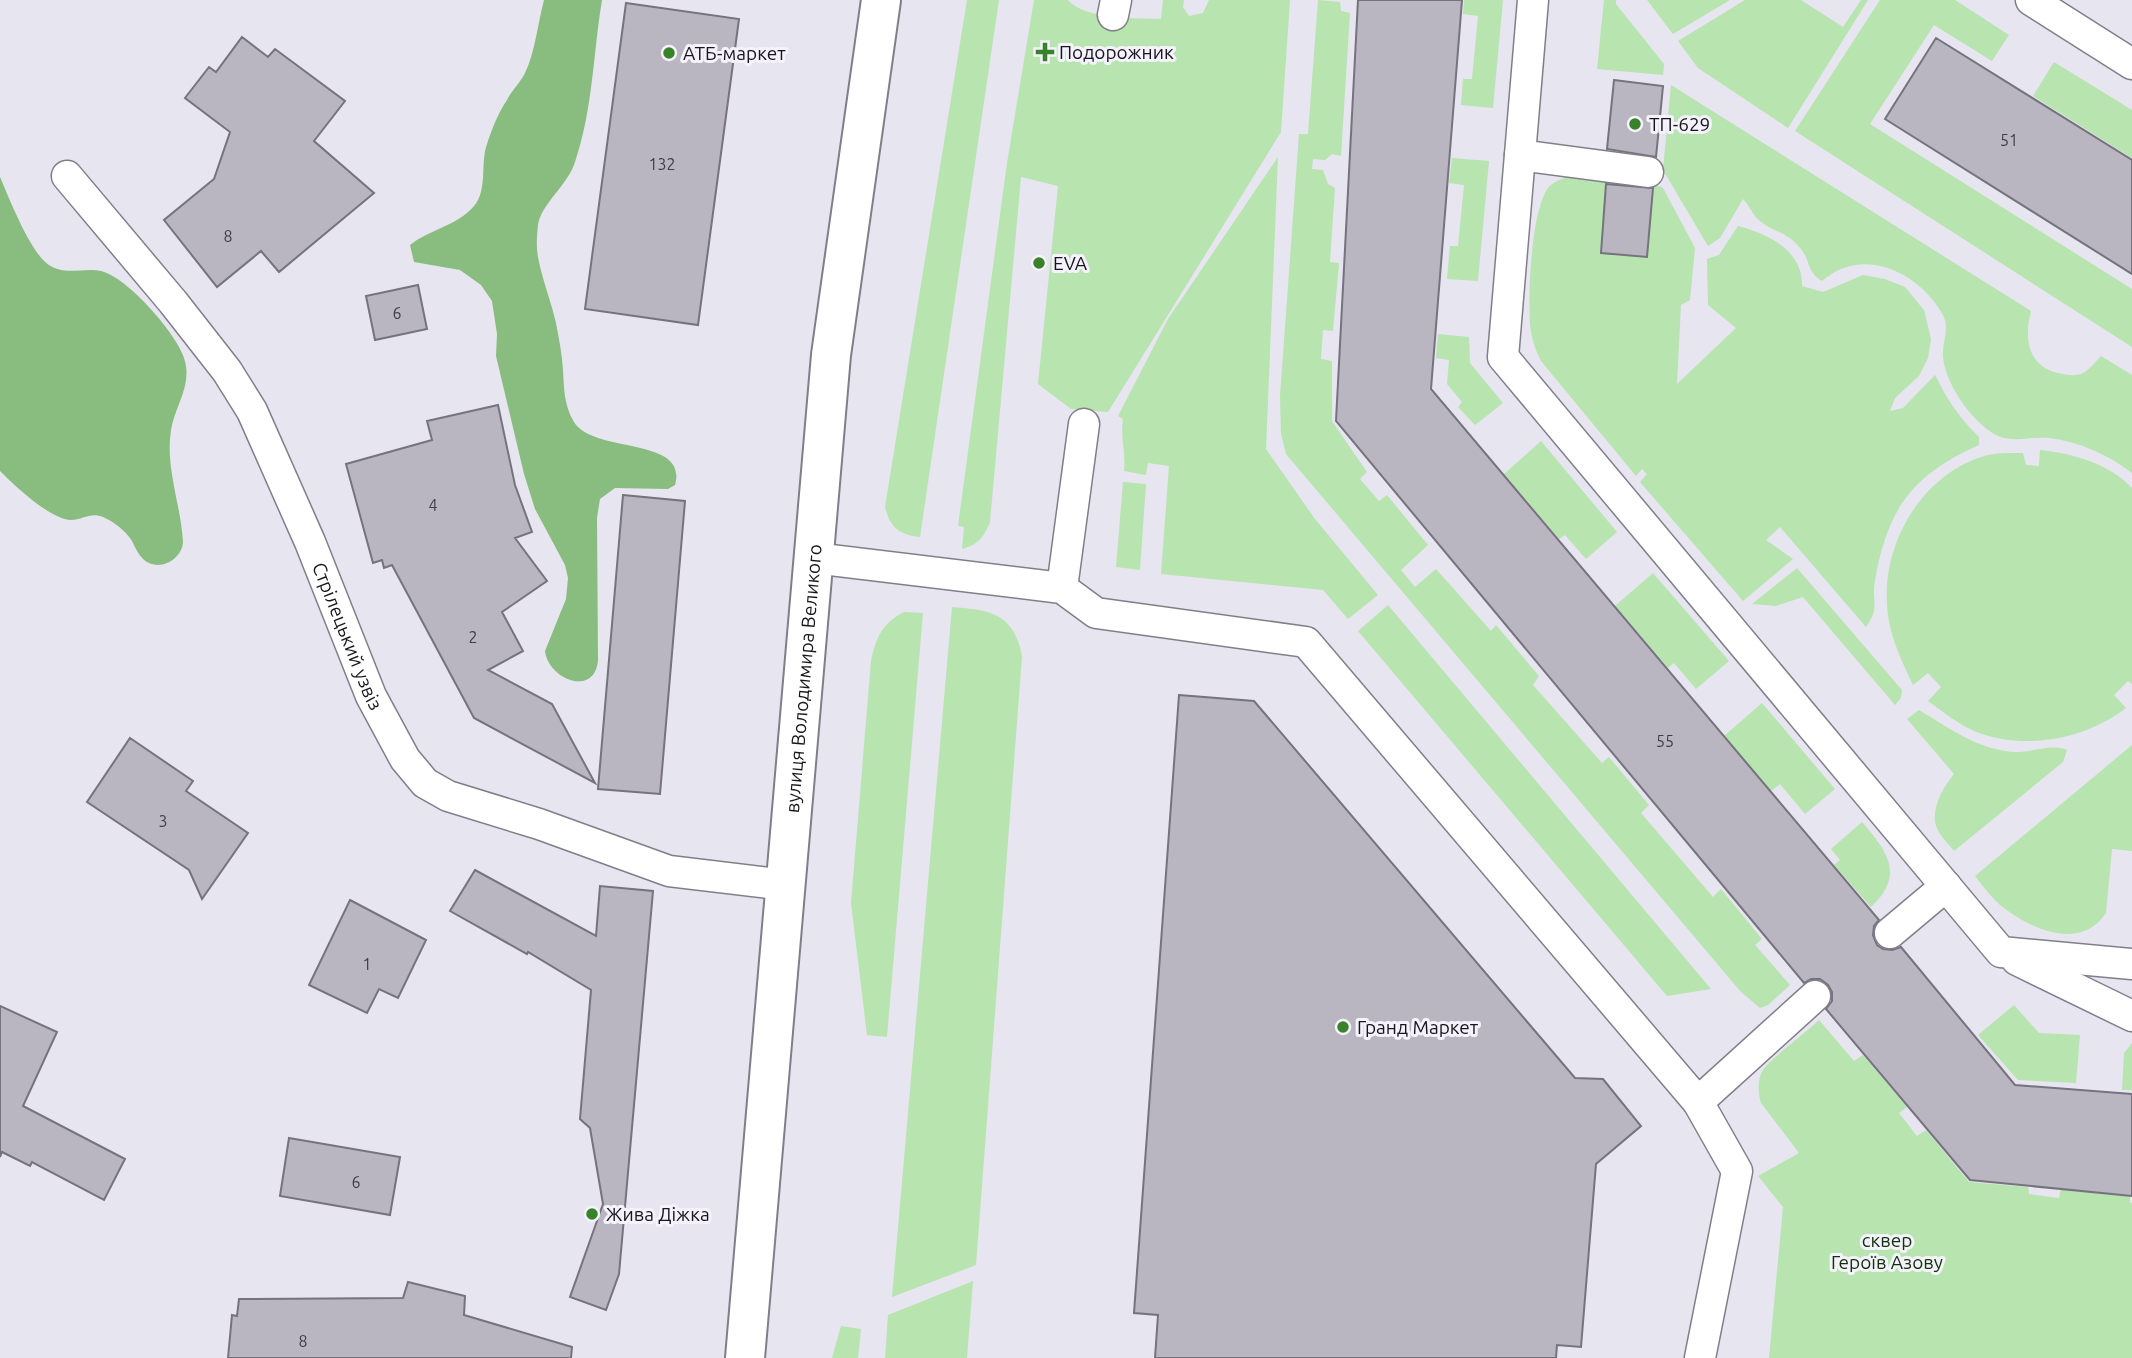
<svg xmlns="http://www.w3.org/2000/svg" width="2132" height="1358" font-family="Ubuntu,sans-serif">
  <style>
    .green { fill: #b7e4af }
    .forest { fill: #89bc7f }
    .building { fill: #b9b6c2; stroke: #75737d; stroke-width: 2 }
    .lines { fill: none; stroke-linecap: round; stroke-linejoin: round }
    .service-casing { stroke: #817e89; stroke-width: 33 }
    .secondary-casing { stroke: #817e89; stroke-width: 42 }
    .service { stroke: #fff; stroke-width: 30 }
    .secondary { stroke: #fff; stroke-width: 38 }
    .poi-dot { fill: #38822a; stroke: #f5f2fe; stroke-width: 2.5 }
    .labels { text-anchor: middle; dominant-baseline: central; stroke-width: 6; stroke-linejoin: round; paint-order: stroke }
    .number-label { font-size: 16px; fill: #403e44 }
    .poi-label { font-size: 19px; fill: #17161a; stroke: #f5f2fe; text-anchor: start }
    .street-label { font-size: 19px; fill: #17161a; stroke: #f5f2fe }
    .park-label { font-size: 19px; fill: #0f3208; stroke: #f5f2fe }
  </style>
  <rect width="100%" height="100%" fill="#e7e5f0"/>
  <path class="green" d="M967,0H999L920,537C899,535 890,527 885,507Z
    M1034,0H1068C1085,20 1136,18 1161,19L1163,0H1184L1183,7L1189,16L1203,13L1209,0H1290L1281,132L1108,412L1071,409L1038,384L1058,186L1021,177L990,522C983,538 979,544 962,549L964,527L958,526L1007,163Z
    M1318,0L1340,2L1341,11L1350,13L1341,156L1332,154L1325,160L1313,159L1312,169L1323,170L1328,184L1335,188L1330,262L1339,263L1333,331L1323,330L1321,359L1332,361V421L1367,472L1360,479L1379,501L1387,495L1428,545L1401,570L1415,587L1436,569L1491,631L1496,625L1539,676L1533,685L1602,763L1609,757L1649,805L1641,813L1713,897L1721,889L1762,939L1755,945L1790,985L1768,1005L1760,1008L1741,992L1286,454L1281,434L1280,396L1299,134H1308Z
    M1464,0H1503L1493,108L1461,105L1463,79H1472L1478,16L1463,14Z
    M1604,0H1616V4L1664,64L1663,75L1597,69Z
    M1647,0H1730L1673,34Z
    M1745,0H1801L1843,27L1861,0H1868L1788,128L1698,68L1678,41Z
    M1880,0H1955L2009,35L1992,61L1934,25L1870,124L2132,289V347L1795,131Z
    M2054,62L2132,110V158L2033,96Z
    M1671,85L2031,311C2024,337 2027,366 2058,373C2067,375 2077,377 2085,372C2091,368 2096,361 2101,356L2132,375V473C2107,454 2080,442 2049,438C2029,436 2010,445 1991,432C1969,417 1946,384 1943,357C1942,342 1950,328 1943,315C1919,272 1863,245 1822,281C1807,272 1811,262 1801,249C1787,231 1774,233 1760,221C1753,216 1750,206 1743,199L1720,238L1708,246L1663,170Z
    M1278,157L1266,449L1315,519L1378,595L1348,619L1323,590L1161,574L1169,466L1148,463L1146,475L1124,471C1126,451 1120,439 1123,419L1118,416L1168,319Z
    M1452,158L1489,161L1478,281L1447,279L1450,246H1458L1464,185L1449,183Z
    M1566,177L1655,184L1663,188L1695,248L1690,300L1681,305L1677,384L1736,328L1708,305L1707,259L1719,255L1738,226C1769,234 1803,251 1802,286L1823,292L1863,275L1885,279L1905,287L1924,310L1931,339L1928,358L1919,376L1895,398L1890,411L1903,408L1935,375C1947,399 1959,418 1979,437V445C1912,475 1888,508 1875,580C1871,603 1881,605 1866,627L1780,527L1766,540L1793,559L1743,601L1640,482L1647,474L1642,469L1636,476L1541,361C1535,349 1531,337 1530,324C1528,293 1531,221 1545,193C1549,184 1556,181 1566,177Z
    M1438,334L1469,337L1470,363L1503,403L1475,425L1458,407L1462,402L1447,384L1449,360L1436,358Z
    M1541,441L1617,532L1586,559L1565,535L1559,539L1504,474Z
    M2040,450C2074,454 2108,463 2132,488V684L2128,681L2114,695L2126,708C2084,740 2024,751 1974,731C1958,724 1942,711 1928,701L1941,687L1928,673L1913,685C1901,659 1888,633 1887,604C1883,543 1921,477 1981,457C1994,452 2009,453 2023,453L2026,465L2039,466Z
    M1123,482L1146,484L1140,570L1116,567Z
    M1797,568L1902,690L1901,698L1895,705L1803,597L1776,606L1752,604Z
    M1653,573L1729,661L1696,689L1674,663L1668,668L1615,606Z
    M1388,605L1711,989L1667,996L1358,631Z
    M952,607C990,610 1014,613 1022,656L976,1265L892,1297Z
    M904,612L923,613L887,1037L867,1035L851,903L871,661C876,638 882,623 904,612Z
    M1762,703L1835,789L1805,814L1780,784L1771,791L1724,736Z
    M1919,710C1949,728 1977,749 2013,752C2031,753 2051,743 2067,750L2063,762L1954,851C1947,842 1937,833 1935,822C1933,805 1944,786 1954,774L1907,719Z
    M2132,745V851L2112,849L2106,913C2080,952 2030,929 2000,905C1991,897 1983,886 1975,876Z
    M1862,822C1888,852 1905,875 1871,907L1834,865L1840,860L1831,849Z
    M2014,1005L2039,1033L2080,1035L2076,1083L2018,1080L1978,1035Z
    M1819,1020L1854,1061L1863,1055L1907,1107L1899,1113L1917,1136L1926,1130L1969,1182L2028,1187L2029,1194L2059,1198L2061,1189L2130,1196V1203H2132V1358H1769L1783,1207L1758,1176L1799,1153L1761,1103C1758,1093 1757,1080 1763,1070C1771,1058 1807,1032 1819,1020Z
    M2132,1043V1090H2122L2124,1053Z
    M973,1281L967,1358H885L888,1315Z
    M841,1326L861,1329L858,1358H832Z"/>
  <path class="forest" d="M544,0H602C593,54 593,109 575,162C568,185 541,204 538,225C537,235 536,247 538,257C542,279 551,301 556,323C559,339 562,354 563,370C564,389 564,405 574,422C593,454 689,436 675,485L668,489L615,488L600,499L597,518L598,660C595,698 548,679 545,651L566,599L568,578L565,565L535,509L524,474L496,356L497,334L492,301L481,285L460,270L414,262L410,245C430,229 457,226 474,206C488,190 480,163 487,144C492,129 498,113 507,100C512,90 520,83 525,73C535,53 538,22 544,0Z
    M0,177C9,198 31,254 49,265C65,276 84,267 101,271C127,277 176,333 184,358C193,385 175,405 171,430C165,467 181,505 183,542C182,560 158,573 143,559C138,554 135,547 132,541C125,530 114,522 103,517C91,512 82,520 71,520C51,520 14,485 0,471Z"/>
  <path class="building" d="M1358,0H1462L1431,389L1879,920L1874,926L1873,935L1877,945L1883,949L1892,950L1901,947L2015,1085L2132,1094V1196L1970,1180L1826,1009L1832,1001V992L1828,985L1820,979H1811L1804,983L1336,421Z
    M626,3L739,19L698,325L585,309Z
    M242,37L268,57L275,49L345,101L314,141L374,193L279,272L261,251L217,287L164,220L214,179L230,132L185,98L209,67L216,72Z
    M1936,38L2132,160V274L1885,119Z
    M1614,80L1663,86L1656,157L1607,149Z
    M1606,184L1653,188L1647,257L1601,253Z
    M418,285L427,329L375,340L366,296Z
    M498,405L515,485L532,532L515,538L547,581L502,612L523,651L488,670L552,704L595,783L474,718L392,565L384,568L382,560L373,563L346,464L432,440L427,421Z
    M623,495L685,501L660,794L598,789Z
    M1179,695L1254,701L1575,1078L1603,1079L1641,1126L1596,1164L1581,1347L1557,1345L1556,1358H1155L1158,1315L1134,1313Z
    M130,738L193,781L186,791L248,833L202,899L189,870L87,802Z
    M475,870L596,936L600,886L653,891L619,1274L606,1310L570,1297L603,1204L590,1128L580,1119L591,990L528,952L527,954L450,911Z
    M350,900L426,940L398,998L379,989L367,1013L309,985Z
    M0,1006L57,1032L23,1106L125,1159L104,1200L32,1162L30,1166L2,1152L0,1157Z
    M289,1138L400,1157L390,1215L280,1196Z
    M408,1282L465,1296L464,1315L572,1347L571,1358H228L232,1315L237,1316L239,1299L403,1298Z"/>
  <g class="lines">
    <defs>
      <g id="service">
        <path d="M1533,0L1503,357L2001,952L2132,964"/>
        <path d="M2031,0L2132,64"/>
        <path d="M1113,15L1116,0"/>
        <path d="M1520,155L1648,172"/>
        <path id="s1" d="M67,176L173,302L227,371L252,411L310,542L371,696L405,759L425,783L448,796L539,824L669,871L785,885"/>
        <path d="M814,558L1062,588L1096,613L1306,642L1698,1102L1815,996"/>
        <path d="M1062,588L1084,424"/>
        <path d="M1890,933L1946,886"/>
        <path d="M2017,960L2132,1016"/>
        <path d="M1698,1102L1737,1171L1700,1358"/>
      </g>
      <g id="secondary">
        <path id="s2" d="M745,1358L831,355L881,0"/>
      </g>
    </defs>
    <use href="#service" class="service-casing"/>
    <use href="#secondary" class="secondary-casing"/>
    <use href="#service" class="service"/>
    <use href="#secondary" class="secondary"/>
  </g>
  <g class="poi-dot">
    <path d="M1041.5 41.5h7v7h7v7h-7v7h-7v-7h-7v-7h7z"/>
    <circle cx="669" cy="53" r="7"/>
    <circle cx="1635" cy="124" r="7"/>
    <circle cx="1039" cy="263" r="7"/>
    <circle cx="1343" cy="1027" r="7"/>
    <circle cx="592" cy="1214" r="7"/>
  </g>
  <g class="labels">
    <g class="number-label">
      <text x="2009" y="140">51</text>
      <text x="662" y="164">132</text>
      <text x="228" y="236">8</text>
      <text x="397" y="313">6</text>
      <text x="433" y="505">4</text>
      <text x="473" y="637">2</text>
      <text x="1665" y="741">55</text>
      <text x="163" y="821">3</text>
      <text x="367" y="964">1</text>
      <text x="356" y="1182">6</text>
      <text x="303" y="1341">8</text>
    </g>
    <g class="poi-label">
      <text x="1059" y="52">Подорожник</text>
      <text x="683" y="53">АТБ-маркет</text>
      <text x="1649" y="124">ТП-629</text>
      <text x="1053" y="263">EVA</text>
      <text x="1357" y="1027">Гранд Маркет</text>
      <text x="606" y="1214">Жива Діжка</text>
    </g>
    <g class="street-label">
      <text stroke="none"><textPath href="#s1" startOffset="544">Стрілецький узвіз</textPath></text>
      <text stroke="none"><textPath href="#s2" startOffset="682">вулиця Володимира Великого</textPath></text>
    </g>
    <g class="park-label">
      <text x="1887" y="1240">сквер<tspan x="1887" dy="22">Героїв Азову</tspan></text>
    </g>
  </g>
</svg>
